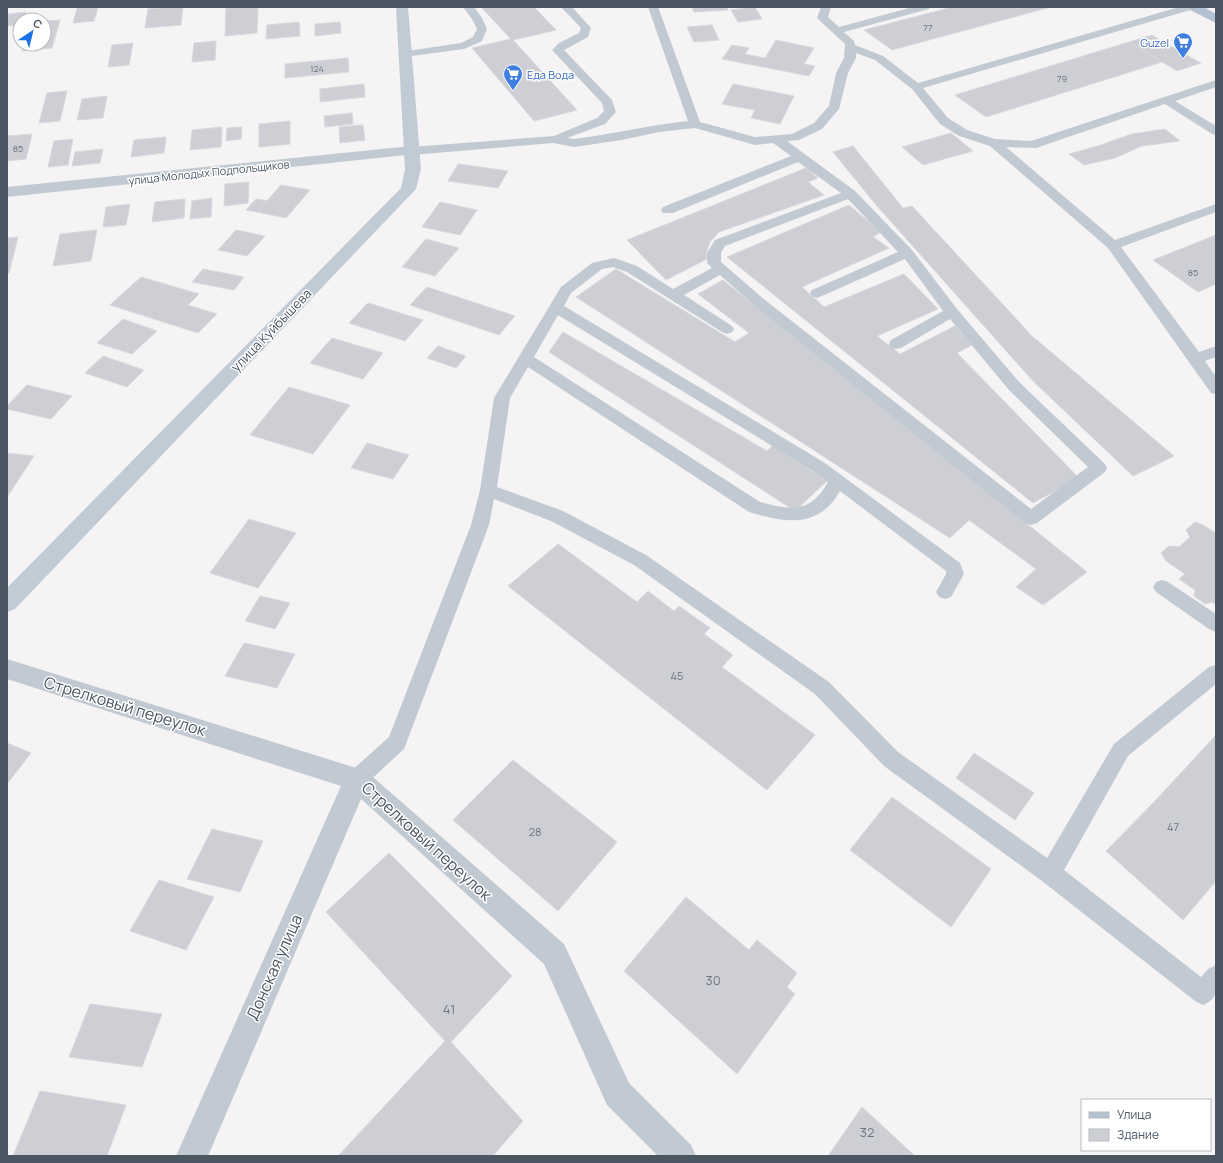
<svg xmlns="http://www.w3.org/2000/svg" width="1223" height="1163" font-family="Manrope,sans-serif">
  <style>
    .building { fill: #cdcfd5; stroke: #d7d9de }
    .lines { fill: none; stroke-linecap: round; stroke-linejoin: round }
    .lane { fill: #c1cad2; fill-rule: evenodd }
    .street { fill: #c1cad2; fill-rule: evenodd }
    .secondary { fill: #c1cbd6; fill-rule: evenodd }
    .primary { fill: #b3c2d1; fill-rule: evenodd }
    .labels { text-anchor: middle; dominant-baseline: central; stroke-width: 3; stroke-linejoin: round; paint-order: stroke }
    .far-number-label { font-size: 9px; fill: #6b747e }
    .far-shop-label { font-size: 11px; fill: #366cbe; stroke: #fff; text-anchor: end }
    .far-street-label { font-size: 11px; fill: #4a5661; stroke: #fff }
    .number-label { font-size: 11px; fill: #6b747e }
    .street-label { font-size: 13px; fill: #4a5661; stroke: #fff }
    .near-number-label { font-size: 13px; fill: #6b747e }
    .near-street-label { font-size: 16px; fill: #4a5661; stroke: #fff }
  </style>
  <rect width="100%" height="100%" fill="#f5f3f3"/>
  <path class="building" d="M98,7L94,21L73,23L77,8Z
    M173,7H183L181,25L145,28L148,9Z
    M258,7L257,33L225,36L226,8Z
    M481,7H534L556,30L513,40L577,110L534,121L472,48L511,39Z
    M692,7H727L728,10L694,12Z
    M755,7L762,19L738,22L731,10Z
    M953,7H1051L892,50L864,30Z
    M26,12L23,20H20V25L7,26L8,14Z
    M60,20L52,48L22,51L24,44H44V21Z
    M299,22L300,36L266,39L267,25Z
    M340,22L341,33L315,36V24Z
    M712,25L719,40L694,42L687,27Z
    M1152,35L1163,42L1201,63L1177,71L1129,42Z
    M776,40L814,48L804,64L815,66L809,76L722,59L732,45L749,48L745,54L765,58Z
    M216,41L215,60L192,62L194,43Z
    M1129,42L1162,62L986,117L955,95Z
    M133,43L129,65L108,67L112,45Z
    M348,58L349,72L285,78V64Z
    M364,84L365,97L320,102V89Z
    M733,84L794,96L780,124L751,118L755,110L722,104Z
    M67,91L60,121L39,123L47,93Z
    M107,96L103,118L77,120L82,99Z
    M352,113L353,124L325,127L324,116Z
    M290,121V144L259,147V124Z
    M363,125L365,140L340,143L339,127Z
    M222,127L221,147L190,150L192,130Z
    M242,127L241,139L226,141L227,128Z
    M1165,129L1180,141L1142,146L1115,158L1084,165L1069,154L1098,146L1132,134Z
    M951,133L973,151L923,165L902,147Z
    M32,134L26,159L7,161V136Z
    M166,137L164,153L131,157L134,140Z
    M73,139L68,165L48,167L54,141Z
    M853,146L903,208L912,206L1032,336L1174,456L1133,476L1033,381L877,206L833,152Z
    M103,149L100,163L72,166L75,152Z
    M458,164L508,171L498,188L448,181Z
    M806,168L818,178L808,182L824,195L719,232L710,242L706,254L707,259L666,280L627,240Z
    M249,182L248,203L224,206L225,184Z
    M281,185L310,190L286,218L257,212Z
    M212,198L211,217L190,219L192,201Z
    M185,199L184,218L152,222L155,202Z
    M256,199L268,201L257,212L246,210Z
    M440,202L477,210L460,235L422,227Z
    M130,204L126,225L103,227L106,207Z
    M849,205L881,232L873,237L889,248L802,287L824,307L904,274L938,309L877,336L900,354L955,326L972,345L957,353L1079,478L1033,503L727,257Z
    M97,230L91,261L53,266L60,234Z
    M236,230L265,236L247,256L218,250Z
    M1216,235V284L1198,292L1153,260Z
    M18,237L9,273L7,274V238Z
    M426,239L459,248L435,276L402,267Z
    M203,269L244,277L234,290L192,282Z
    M616,269L735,342L749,333L698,294L723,280L1087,572L1043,605L1016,587L1036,569L969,520L950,538L576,297Z
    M141,277L199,294L188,305L217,314L198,333L110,305Z
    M427,287L515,316L499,335L410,305Z
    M368,303L423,320L405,341L349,323Z
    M123,319L157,331L132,354L97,343Z
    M563,332L767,451L773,445L827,481L795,511L549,352Z
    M332,338L383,353L363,379L310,363Z
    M438,346L466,356L456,368L427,358Z
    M103,356L144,370L127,387L85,373Z
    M27,385L72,396L51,419L7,409V406Z
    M289,387L350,405L313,454L250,435Z
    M367,443L409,455L393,479L351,468Z
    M7,453L34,456L7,497Z
    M249,519L296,533L258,588L210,573Z
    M1195,522L1203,525L1216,533V605L1212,602L1205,604L1194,596L1195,590L1179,579L1185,574L1166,561L1161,553L1169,546L1179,547L1190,537L1186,530Z
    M558,544L637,602L648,591L674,611L679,606L710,628L704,634L733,655L722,667L815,735L767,790L508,586Z
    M260,596L290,603L275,629L245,621Z
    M244,643L295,654L277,688L225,676Z
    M1216,735V881L1183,920L1106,851L1155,801Z
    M7,743L31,753L7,784Z
    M974,753L1034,793L1015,820L956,778Z
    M513,760L617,842L558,911L453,820Z
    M892,797L991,869L951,927L850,850Z
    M212,829L263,841L240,892L187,879Z
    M389,853L512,976L451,1042L523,1121L493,1156H338L445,1041L326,912Z
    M159,880L214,897L186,950L130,931Z
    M686,897L749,950L757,940L797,973L787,987L795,994L737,1074L624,971Z
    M90,1004L162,1014L142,1067L69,1057Z
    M40,1091L126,1105L107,1156H13Z
    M862,1107L915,1156H828Z"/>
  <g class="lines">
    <path class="lane" d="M463,7H474L482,18L487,29L482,41L464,49L404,57L400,56L398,54L400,52L461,43L473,37L477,29L472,19Z
      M561,7H572L591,28L588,37L564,50L612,100L616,112L605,124L567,138L574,139C612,134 650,125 688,121L648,7H658L700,122L755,137L792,134L814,123L829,106L836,73L844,58L845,44L817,18L821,7H831L828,17L839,27L913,7H930L929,9L844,32L854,41L855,45L883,56L918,83L1179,7H1195L1194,9L923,88L948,118L967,130L995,139L1031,141L1216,80V87L1175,101L1216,126V135L1212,134L1165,104L1036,148L1006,147L1115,240L1216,204V212L1121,247L1199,352L1216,346V357L1205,361L1216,377V394L1211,393L1108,248L990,146L959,136L940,124L912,89L875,60L856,53V58L848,73L839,109L822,129L799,140L787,141L855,191L912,250L957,309L1019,382L1105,464L1107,468L1105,472L1037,523L1031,525L1025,523L755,306L720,275L684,295L732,326L734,329L732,332L727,334L722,332L627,272L613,267L602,269L571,293L564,306L825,463L960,563L964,574L951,597L945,599L939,597L936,592L946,574V571L840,491C819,529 784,523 749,512L528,367L510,398L497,487L563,511L646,555L829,682L898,752L1047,858L1114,744L1209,667L1216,665V684L1128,756L1064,870L1201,977L1208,969L1216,965C1216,983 1222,997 1203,1005L1195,1001L1042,881L884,766L815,694L634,565L551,521L494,499L489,525L404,749L364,786L357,789L350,786L347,779L350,772L389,737L471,525L480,490L494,398L561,287L592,263L614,258L637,266L673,289L712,268L707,263V253L715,240L841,193L798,162L673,213H663L661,210L663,207L791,156L773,143L755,145L695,128L659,132L622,140L574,147L553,143L411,155L407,154L405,151L407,148L411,147L554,136L597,118L604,111L602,103L552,50L559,43L579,33L581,28ZM848,199L898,252L812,290L810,293L812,296L817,298L822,296L905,259L943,311L891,340L889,344L891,348L896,349L901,348L950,319L1009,390L1088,467L1031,509L765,300L721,262V253L725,246ZM558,315L813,471L828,482C810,514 791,510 760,502L534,357Z
      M1162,580L1168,582L1216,614V632L1209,629L1156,592L1153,587L1156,582Z"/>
    <path class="street" d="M411,146L416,148L419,151L416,154L7,197V187Z
      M7,659L366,771L564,944L629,1083L691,1145L696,1156H658L607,1105L544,964L361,799L208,1156H176L341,786L7,679Z"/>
    <path class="secondary" d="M396,7H408L421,169L416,189L15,609L7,612V588L401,188L405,169Z"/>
    <path class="primary" d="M1189,7H1204L1216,14V23L1190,10Z"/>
  </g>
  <defs>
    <symbol id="supermarket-pin" viewBox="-11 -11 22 30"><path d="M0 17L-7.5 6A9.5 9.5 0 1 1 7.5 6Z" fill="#3f7fe0" stroke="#fff"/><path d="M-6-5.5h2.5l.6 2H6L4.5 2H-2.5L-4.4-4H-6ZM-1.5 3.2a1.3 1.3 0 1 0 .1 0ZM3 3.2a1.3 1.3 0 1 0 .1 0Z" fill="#fff"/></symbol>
  </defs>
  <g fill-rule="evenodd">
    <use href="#supermarket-pin" x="1172" y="31" width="22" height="30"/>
    <use href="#supermarket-pin" x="502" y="63" width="22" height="30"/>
  </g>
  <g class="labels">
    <g class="far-number-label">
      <text x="928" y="27">77</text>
      <text x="317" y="68">124</text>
      <text x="1062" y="78">79</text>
      <text x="18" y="148">85</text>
      <text x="1193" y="272">85</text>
    </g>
    <g class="far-shop-label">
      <text x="1169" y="42">Guzel</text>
      <text x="527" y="74" text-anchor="start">Еда Вода</text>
    </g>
    <g class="far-street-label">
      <text transform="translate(209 172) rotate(-6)">улица Молодых Подпольщиков</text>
    </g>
    <g class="number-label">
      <text x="677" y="675">45</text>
      <text x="1173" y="826">47</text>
      <text x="535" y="831">28</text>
    </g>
    <g class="street-label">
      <text transform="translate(271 330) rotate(-46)">улица Куйбышева</text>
    </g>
    <g class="near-number-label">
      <text x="713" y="980">30</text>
      <text x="449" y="1009">41</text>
      <text x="867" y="1132">32</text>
    </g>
    <g class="near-street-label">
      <text transform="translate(125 706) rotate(17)">Стрелковый переулок</text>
      <text transform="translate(427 841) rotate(42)">Стрелковый переулок</text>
      <text transform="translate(274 967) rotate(-66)">Донская улица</text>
    </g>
  </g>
  <rect width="1223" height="1163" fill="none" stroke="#4a5661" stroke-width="16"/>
  <rect x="1081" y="1099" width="130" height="52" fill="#ffffff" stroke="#b7bbc0"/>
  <rect x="1089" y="1112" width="20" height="6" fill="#b3c2d1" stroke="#b7bbc0"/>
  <text x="1117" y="1119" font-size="12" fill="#4a5661">Улица</text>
  <rect x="1089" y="1129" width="20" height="12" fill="#cdcfd5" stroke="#b7bbc0"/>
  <text x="1117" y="1139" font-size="12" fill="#4a5661">Здание</text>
  <g transform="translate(32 32) rotate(35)"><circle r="19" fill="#ffffff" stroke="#b7bbc0"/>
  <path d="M0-3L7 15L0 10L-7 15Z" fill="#1a73e8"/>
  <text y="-6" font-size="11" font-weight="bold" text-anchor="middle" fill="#4a5661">С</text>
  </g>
</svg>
